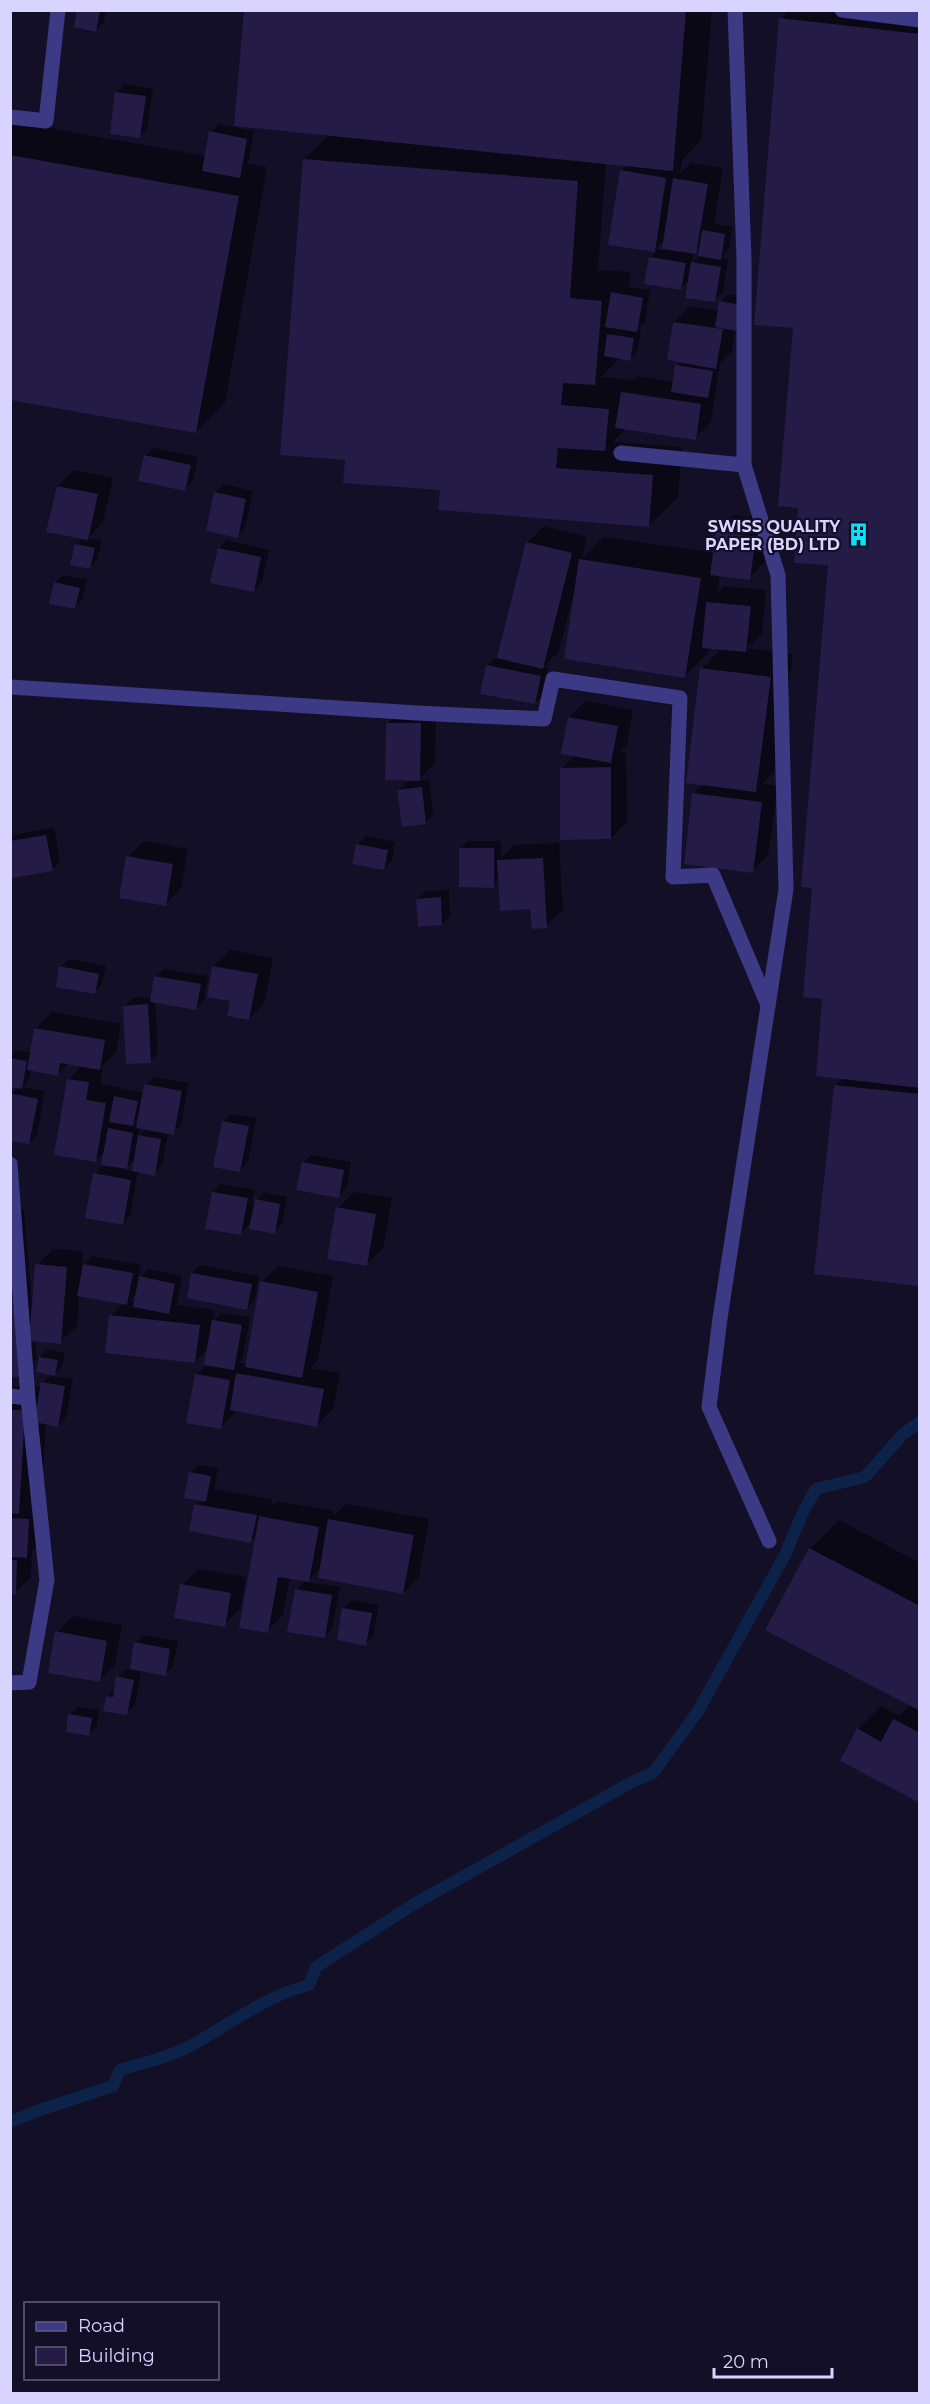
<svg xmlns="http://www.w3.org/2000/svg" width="930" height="2404" font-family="Montserrat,sans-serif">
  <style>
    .shadow { fill: #0007; fill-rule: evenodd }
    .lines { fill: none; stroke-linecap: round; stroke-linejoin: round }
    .stream { stroke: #0c2248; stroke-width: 12 }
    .building { fill: #241b47 }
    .lane { stroke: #3d3a85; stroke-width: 15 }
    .street { stroke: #3d3a85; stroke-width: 15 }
    .labels { text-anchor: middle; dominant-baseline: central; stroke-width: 4.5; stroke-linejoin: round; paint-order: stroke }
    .poi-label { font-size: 16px; font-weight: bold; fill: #d9d4ff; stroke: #130f26; text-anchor: end }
  </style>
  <rect width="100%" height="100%" fill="#130f26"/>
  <path class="shadow" d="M79,10H106L104,22L96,30Z
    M245,10H712L701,140L682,160L680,174L691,163L723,168L714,224L732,227L729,250L721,258L728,259L723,292L715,300L690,279L681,288L650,257L657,251L609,243L621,171L627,165L606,163L598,270L630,272L629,287L650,290L645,322L637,330H641L638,351L630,359L621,357L601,377L634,380L638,376L674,382L677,366L681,361L674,322L690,306L719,311L720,302L728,294L748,297L744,321L735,330L732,351L720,363L711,422L695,438L626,428L613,442L682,447L678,497L649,526L441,489L347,459L304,160L330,134ZM665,239L663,250L655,249ZM701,247L700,255L692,264L694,252Z
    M789,10H920V1284L836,1085L843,1078L824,997L814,887L829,564L800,507L781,19Z
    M125,84L153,89L147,129L139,137L117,92Z
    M10,121L206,156L211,132L219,124L254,131L248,164L267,167L225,403L196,432L10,398Z
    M153,448L198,457L193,481L185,489L145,456Z
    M74,470L113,478L103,522L88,538L102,540L97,560L89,568L76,545L83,538L58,486Z
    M224,484L253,491L245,528L237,536L216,492Z
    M734,515L771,521L765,562L749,578L720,575L717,593L724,586L766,590L762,634L747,648L793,654L778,767L762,784L778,786L768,855L752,871L694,793L703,784L702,669L722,648L709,647L708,653L684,677L572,600L559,651L544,667L548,668L543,695L535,703L487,666L495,658L499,659L527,543L544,526L587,537L582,558L604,537L715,553L717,531Z
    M227,540L269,550L262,582L254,590L219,548Z
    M63,575L87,580L82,600L74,608L55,583Z
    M586,701L633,710L627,745L620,752H626L627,822L611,838L561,769L575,755L569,717Z
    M404,707L436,708L435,763L417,781L429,780L433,815L425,823L399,790L407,782L416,781L387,724Z
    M54,827L60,862L52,870L12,876L10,838L14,835Z
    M366,836L395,842L392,861L384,869L358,844Z
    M144,841L188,849L181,888L165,905L128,857Z
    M468,841H501V858L514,845L559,843L563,910L546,926L532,908L499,880L493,886L460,849Z
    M449,890L450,916L442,924L418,899L426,891Z
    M230,950L273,958L265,1002L249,1019L213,966Z
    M69,959L106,966L102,984L94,993L61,967Z
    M164,969L208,976L204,1000L196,1008L155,1001L158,1053L150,1061L125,1006L133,998L152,997L156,977Z
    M52,1012L121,1024L116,1052L102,1066L101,1084L144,1093L146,1085L154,1077L189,1083L181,1125L173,1133H168L162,1166L154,1174L138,1171L130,1215L122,1223L95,1174L105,1164L106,1150L95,1161L55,1154L69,1079L82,1066L69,1063L57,1074L31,1069L29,1079L22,1087L45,1091L37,1135L29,1143L12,1094L19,1087L10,1085V1056L17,1050L31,1053L36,1028ZM140,1116L139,1124L133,1123ZM140,1128L146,1129L138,1137ZM136,1158L133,1171L124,1170Z
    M231,1114L256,1118L248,1162L240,1170L223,1122Z
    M311,1155L351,1162L347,1188L339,1196L303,1163Z
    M221,1184L255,1190L252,1204L264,1192L287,1197L282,1224L274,1232L252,1222L240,1234L213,1192Z
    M354,1192L392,1198L383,1248L367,1264L338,1208Z
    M24,1210L32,1304L37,1265L53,1249L83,1251L82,1267L92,1256L141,1265L138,1280L148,1269L182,1276L177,1305L215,1310L214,1320L221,1313L250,1317L242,1360L239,1363L247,1364L261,1282L278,1266L333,1276L318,1360L311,1368L340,1373L333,1409L317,1425L237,1410L220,1428L196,1375L207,1364L208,1348L195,1362L111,1316L124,1303L79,1295L77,1326L60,1342L35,1340L37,1359L20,1375L10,1376V1211ZM138,1292L136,1301L130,1300Z
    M200,1265L259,1276L255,1300L247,1308L192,1273Z
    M48,1349L65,1353L62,1366L53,1376L73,1379L66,1417L58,1425L46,1423L42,1489L29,1502L45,1503L43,1540L32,1551L31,1577L15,1593H10V1386L42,1387L43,1383L52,1374L40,1357Z
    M198,1465L218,1468L214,1489L272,1499L271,1507L277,1501L334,1511L333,1516L346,1504L429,1519L419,1577L403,1593L321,1567L307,1582L340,1587L332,1629L324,1637L297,1589L306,1580L290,1577L283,1615L267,1631L257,1535L251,1541L196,1505L201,1500L190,1473Z
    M839,1520L920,1563V1801L858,1729L881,1706L899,1716L910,1705L810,1549Z
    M198,1569L246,1577L240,1609L224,1625L182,1585Z
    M352,1600L379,1605L373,1636L365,1644L344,1608Z
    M73,1616L122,1625L115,1664L99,1681L57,1632Z
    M144,1635L178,1641L173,1666L165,1674L141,1670L135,1705L126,1713L107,1697L116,1688L118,1677L126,1669L131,1670L136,1643Z
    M78,1707L99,1710L97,1726L89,1734L70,1715Z"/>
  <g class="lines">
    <path class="stream" d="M10,2122L40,2110L113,2086L120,2070C143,2063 168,2058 190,2046C229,2025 265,1996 309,1985L316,1967L414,1904L632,1782L654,1772L698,1711L785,1555L803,1512L816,1489L865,1477L903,1434L920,1422"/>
  </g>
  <path class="building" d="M77,10H100L96,32L74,27Z
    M244,10H686L673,171L234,126Z
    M779,18L920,34V1088L816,1076L822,999L803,997L812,888L801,887L828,565L794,563L798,508L778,506L793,328L754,325Z
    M115,92L146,96L140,138L110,134Z
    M209,131L247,139L240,178L202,171Z
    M10,155L239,196L196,433L10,400Z
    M303,159L578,181L570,298L602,301L595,385L563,383L561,405L609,409L605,451L558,448L556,468L653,475L649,527L438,510L440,490L343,483L345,460L280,455Z
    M620,170L666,178L655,252L608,245Z
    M673,178L708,184L696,254L662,249Z
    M702,230L725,234L721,260L698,256Z
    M649,257L686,263L681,290L644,284Z
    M691,262L721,267L715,302L685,298Z
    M611,292L643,298L637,332L605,327Z
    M719,301L741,305L736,331L715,327Z
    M673,322L723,329L716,369L667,360Z
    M607,334L634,338L630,361L604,356Z
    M675,365L713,371L708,398L671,392Z
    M621,392L701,404L696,440L615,428Z
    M144,455L191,465L185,491L138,481Z
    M57,486L98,494L88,540L46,532Z
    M214,492L246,499L238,538L206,531Z
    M716,531L756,537L750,580L710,575Z
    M526,542L572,553L543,669L497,658Z
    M75,544L95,548L90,569L70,565Z
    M218,548L261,557L254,592L210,583Z
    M579,559L701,578L685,678L564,659Z
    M54,582L80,588L75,609L49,604Z
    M706,602L751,606L746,652L702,648Z
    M486,665L541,676L535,704L480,694Z
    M700,668L771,677L756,792L686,783Z
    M568,717L618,726L611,763L561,754Z
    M386,723H421L420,781L385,780Z
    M611,767V839L560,840V768Z
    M422,787L426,824L402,827L397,790Z
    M692,793L762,802L753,873L684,864Z
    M46,835L53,871L11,878L10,841Z
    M356,844L388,850L384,870L352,864Z
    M459,848H494V888L459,887Z
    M126,856L173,864L166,906L119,898Z
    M543,858L547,928L532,929L530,909L500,911L497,860Z
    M441,897L442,925L418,927L416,899Z
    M59,966L99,974L95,994L56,987Z
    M212,966L258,974L249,1020L227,1016L230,1001L207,997Z
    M154,976L201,984L196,1010L150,1002Z
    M148,1004L151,1063L126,1064L123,1006Z
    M34,1028L105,1040L100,1070L60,1063L58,1076L27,1070Z
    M10,1058L27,1061L22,1089L10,1087Z
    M67,1079L89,1082L86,1100L106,1103L96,1162L54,1155Z
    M144,1084L182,1091L174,1135L136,1128Z
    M834,1085L920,1094V1286L814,1274Z
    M10,1093L38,1099L29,1144L10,1141Z
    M114,1096L138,1101L133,1126L109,1122Z
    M222,1121L249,1126L240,1172L213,1167Z
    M108,1128L133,1133L127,1169L101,1165Z
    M138,1135L161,1139L155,1176L132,1171Z
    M302,1162L344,1170L339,1198L296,1190Z
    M93,1173L131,1180L123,1225L85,1218Z
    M212,1192L248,1198L241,1235L205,1229Z
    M255,1199L280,1204L275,1234L249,1229Z
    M336,1207L376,1214L367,1266L327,1259Z
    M35,1264L67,1267L61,1344L29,1341Z
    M83,1264L133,1273L127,1305L77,1296Z
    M10,1273L21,1377H10Z
    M191,1273L252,1284L247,1310L187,1298Z
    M139,1276L175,1284L169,1314L133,1307Z
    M260,1281L318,1292L302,1378L245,1367Z
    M109,1315L200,1325L195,1363L105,1353Z
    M212,1320L242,1325L234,1370L204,1365Z
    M39,1357L58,1360L55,1376L36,1372Z
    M236,1373L324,1389L317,1427L230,1410Z
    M195,1374L230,1380L221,1429L186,1423Z
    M41,1382L65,1386L58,1427L34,1422Z
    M10,1410H25L19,1514L10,1513Z
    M189,1472L211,1476L206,1502L184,1498Z
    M194,1504L257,1515L251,1543L189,1531Z
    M259,1516L319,1527L309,1582L278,1577L268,1633L239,1628Z
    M10,1518L29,1519L27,1558L10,1557Z
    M328,1519L414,1535L403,1594L318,1578Z
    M809,1548L920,1606V1711L765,1630Z
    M10,1560H17L16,1595L10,1594Z
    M180,1584L231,1593L225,1627L174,1618Z
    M295,1589L332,1595L325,1638L287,1632Z
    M342,1608L372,1613L366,1646L337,1640Z
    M55,1631L107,1641L100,1682L48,1673Z
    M134,1642L170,1649L166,1676L130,1669Z
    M116,1676L134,1680L127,1715L103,1711L106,1696L113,1697Z
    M68,1714L92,1718L89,1736L66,1732Z
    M893,1719L920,1733V1803L840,1761L857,1728L881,1742Z"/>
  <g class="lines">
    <path class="lane" d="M735,10L744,258V465L778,575L786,889L720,1318L709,1407L769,1541
      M842,10L920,20
      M621,453L744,465"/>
    <path class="street" d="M10,117L46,121L58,10
      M10,687L417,713L544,719L553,679L680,698L673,877L713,875L768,1005
      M10,1164L28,1398L10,1396
      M10,1683L29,1682L47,1580L28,1398"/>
  </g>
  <defs>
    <symbol id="building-bare" viewBox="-9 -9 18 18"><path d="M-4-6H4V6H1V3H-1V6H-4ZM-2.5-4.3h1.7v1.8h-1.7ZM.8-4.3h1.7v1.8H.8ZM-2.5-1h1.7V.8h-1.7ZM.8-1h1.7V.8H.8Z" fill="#00e5ff" stroke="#130f26" stroke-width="2.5" paint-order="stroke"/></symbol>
  </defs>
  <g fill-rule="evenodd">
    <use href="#building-bare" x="842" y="518" width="33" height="33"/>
  </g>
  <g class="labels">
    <g class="poi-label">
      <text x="840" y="526">SWISS QUALITY<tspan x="840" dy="18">PAPER (BD) LTD</tspan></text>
    </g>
  </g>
  <rect width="930" height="2404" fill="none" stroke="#d9d4ff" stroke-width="24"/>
  <rect x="24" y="2302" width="195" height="78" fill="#130f26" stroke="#625e7d" stroke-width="1.5"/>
  <rect x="36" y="2322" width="30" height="9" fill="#3d3a85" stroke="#625e7d" stroke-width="1.5"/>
  <text x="78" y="2332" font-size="18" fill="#d9d4ff">Road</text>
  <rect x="36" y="2347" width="30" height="18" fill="#241b47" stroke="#625e7d" stroke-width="1.5"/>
  <text x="78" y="2362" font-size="18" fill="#d9d4ff">Building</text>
  <path d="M714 2368v9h118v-9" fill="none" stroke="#d9d4ff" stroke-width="3"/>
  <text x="723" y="2368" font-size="18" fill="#d9d4ff" stroke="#130f26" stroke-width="4.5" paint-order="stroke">20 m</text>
</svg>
